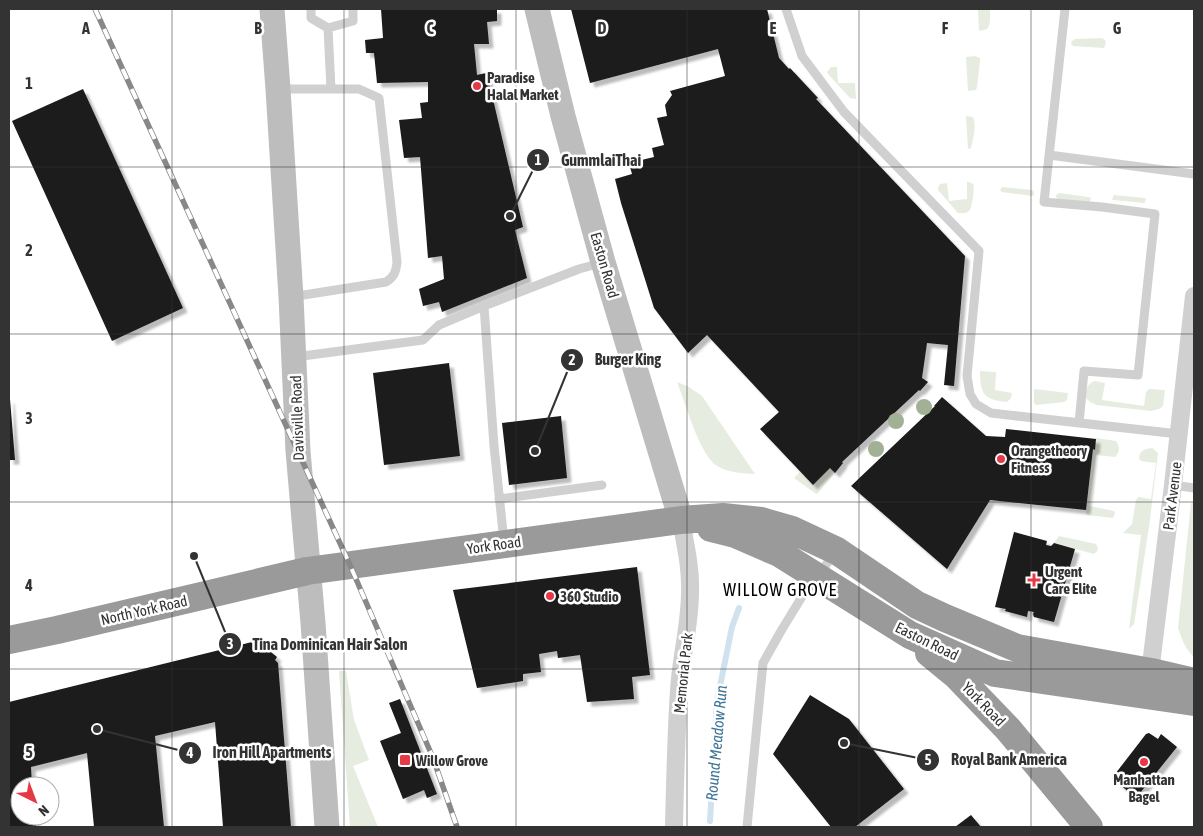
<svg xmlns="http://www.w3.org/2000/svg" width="1203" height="836" font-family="'Asap Condensed',sans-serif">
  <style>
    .green { fill: #e6ecdf }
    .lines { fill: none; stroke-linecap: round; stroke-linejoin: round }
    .stream { stroke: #cfe2ee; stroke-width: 6 }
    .building { fill: #1a1a1a; filter: url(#shadow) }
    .lane { stroke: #d0d0d0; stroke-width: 9 }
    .street { stroke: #d0d0d0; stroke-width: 18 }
    .secondary { stroke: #bdbdbd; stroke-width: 25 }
    .highway { stroke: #9a9a9a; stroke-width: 28 }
    .rail-casing { stroke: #888; stroke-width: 5.5 }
    .rail { stroke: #fff; stroke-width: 4; stroke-dasharray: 11; stroke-linecap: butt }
    .tree { fill: #a2b095 }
    .grid { fill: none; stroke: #333; stroke-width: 1; stroke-opacity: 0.55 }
    .poi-dot { fill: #e63946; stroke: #fff; stroke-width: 2 }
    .labels { text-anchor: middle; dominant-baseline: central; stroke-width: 5; stroke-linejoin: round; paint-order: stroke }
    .poi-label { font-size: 15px; font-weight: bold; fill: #333; stroke: #fff; text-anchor: start }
    .street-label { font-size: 15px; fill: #333; stroke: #fff }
    .water-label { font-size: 16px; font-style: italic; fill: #3f7597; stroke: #fff }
    .quarter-label { font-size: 18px; letter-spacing: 1px; fill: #000; stroke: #fff }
    .grid-label { font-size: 16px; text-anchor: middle; font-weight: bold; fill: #333; stroke: #fff; stroke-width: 5; stroke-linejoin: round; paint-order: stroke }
    .leader { fill: none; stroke: #333; stroke-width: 2 }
    .callout-dot { fill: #333; stroke: #fff; stroke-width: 2 }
    .mark-label { font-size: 15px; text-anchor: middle; font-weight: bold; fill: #fff }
    .callout-label { font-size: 16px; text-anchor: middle; font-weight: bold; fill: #333; stroke: #fff; stroke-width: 5; stroke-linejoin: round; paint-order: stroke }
  </style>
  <defs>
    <filter id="shadow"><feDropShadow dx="4.5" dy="4.5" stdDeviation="1" flood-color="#0004"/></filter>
  </defs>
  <rect width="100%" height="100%" fill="#fff"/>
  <path class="green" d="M978,9H990C990,14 991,25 987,29C986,30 981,30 979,31Z
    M1101,38L1104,39L1106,42L1104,48L1073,46L1071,44L1072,41L1075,39Z
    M975,56L980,58V61L977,87L976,90L968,91L966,57Z
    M831,67H837L838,83H855L856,99L850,98L828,74L827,72Z
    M966,116L973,117C977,125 973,139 971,148L968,149Z
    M967,182H969C971,183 972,183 973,184C975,188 972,206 970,210C967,214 962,213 958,213L938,190V188L940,184L947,183L949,201L967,199Z
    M1002,187L1032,190L1034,192V195L1032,196L1002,192L1000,190Z
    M1059,193L1088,197L1091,198L1090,201L1088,202L1057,199L1056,197V195Z
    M1114,195L1145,198L1146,199L1145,202L1144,203L1113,200L1112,199Z
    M980,371L996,372L995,390L1012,393L1011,398L1007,402C984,400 980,394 980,371Z
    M1094,381L1105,383L1102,400L1144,406L1146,392L1149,389L1165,390L1163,406L1159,409L1151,411L1097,405L1090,402L1085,397C1086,389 1087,385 1094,381Z
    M677,382L689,387L702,396L755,474C743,473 728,473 717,466C700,456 685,402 677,382Z
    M1034,389L1068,393L1067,400L1064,402L1036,405L1034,403Z
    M1096,438L1116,441C1120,447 1120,452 1115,457L1096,455L1089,506L1114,511L1115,513L1113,518L1088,515L1086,514V510L1093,449H1095Z
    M1152,448L1158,453L1149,527L1134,624L1129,629L1141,535L1123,533L1132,524L1136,500L1138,497L1151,499L1156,463L1141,461L1139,458C1140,450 1145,449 1152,448Z
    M830,468L835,473L817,494L815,493L794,478L800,472L813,485Z
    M1194,502V657C1185,649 1182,639 1178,628L1191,503Z
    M1059,536L1096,544L1098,548L1097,551L1094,554L1054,543Z
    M339,671H346L354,720L369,760L353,766L378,827H350Z"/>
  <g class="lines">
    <path class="stream" d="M710,821L717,701L732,627L739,608"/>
  </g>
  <path class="building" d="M381,9H497V21L487,22L489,44H474L477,75L486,73L488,78L523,227L515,230L527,278L442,312L439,302L423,306L419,289L444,279L442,256L428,258L420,157L404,158L399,120L422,118L420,103L428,102V82L377,83L374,53H366L365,40L383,38Z
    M571,9H767L779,58L789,69L790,68L818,98L816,99L965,256L954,386L944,385L948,345L927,343L922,378L928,382L920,391L919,390L842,462L843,463L835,473L830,468L813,485L760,429L779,412L707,335L688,353L654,308L621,203L615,179L632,174L629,163L654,157L652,148L664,145L657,118L667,116L665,105L672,95L670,91L725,76L718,49L590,83Z
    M83,89L183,308L112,341L12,121Z
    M449,363L460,456L384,465L373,373Z
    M942,397L986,436L1005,437L1006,429L1096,439L1095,450L1093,449L1086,510L990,500L947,569L851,486L935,406H934Z
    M9,399H10L15,460H9Z
    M561,416L567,478L509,485L502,423Z
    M1014,532L1047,541L1046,545L1051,546L1054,543L1075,549L1054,622L1034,617L1033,614L1034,612L1028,611L1027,617L1005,611L1006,609L995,607Z
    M637,567L650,675L632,677L634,699L587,702L580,655L558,658L557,651L539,654L541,672L523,674V681L477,688L453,590Z
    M252,642L258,647L261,644L277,657L275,660L278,663L291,827H223L215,722L155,736L164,827H94L87,753L31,767L32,786H20V816H35L36,827H9V702Z
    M810,695L849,719L904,789L855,827H831L773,754Z
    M400,699L437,794L427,798L424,790L403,799L380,741L401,733L389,703Z
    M1149,733L1158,739L1161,734L1177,747L1136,798L1112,778L1146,734Z
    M971,815L981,827H955Z"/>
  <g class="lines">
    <path class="lane" d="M311,9V18L328,28
      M786,9L802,56L844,112L979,251L967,376L970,394L976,404L991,413L1008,415L1179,434
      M1065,9L1044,202L1102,207L1155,214L1138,375L1084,371L1079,423
      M279,89H359L379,98L397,262C396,272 394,277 386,282L291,297
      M331,89L328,28L353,21V9
      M1049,155L1194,174
      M484,306L494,446L504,542
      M295,357L423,340L439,325L484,306L579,269L601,263
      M1173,485L1194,488
      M499,499L602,485
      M747,827L763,663L781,631L803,595L835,553"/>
    <path class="street" d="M1149,681L1173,485L1194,296
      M674,827C675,782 676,736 679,690C681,657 690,625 690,592C691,567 685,544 681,520"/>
    <path class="secondary" d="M272,9L278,89L291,297L298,451L313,623L327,827
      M537,9L563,116L603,262L681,520"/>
    <path class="highway" d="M711,528L735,534L779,553L910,635L995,673L1194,702
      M9,640L57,630L307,571L681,520L723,517L761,521L792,530L837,551L917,605L945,618L1017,648L1151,672L1194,682
      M929,653L957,676L1008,729L1089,827"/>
    <defs>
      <path id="rail" d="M95,9L350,565L433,758L457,827"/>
    </defs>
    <use href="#rail" class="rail-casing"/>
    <use href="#rail" class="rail"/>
  </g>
  <g class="tree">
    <circle cx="924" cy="407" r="8"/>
    <circle cx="896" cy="421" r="8"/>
    <circle cx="876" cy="449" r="8"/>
  </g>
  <path class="grid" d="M172,9V827M344,9V827M516,9V827M687,9V827M859,9V827M1031,9V827M9,167H1194M9,334H1194M9,502H1194M9,669H1194"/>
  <g class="poi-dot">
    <circle cx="477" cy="86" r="5"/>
    <circle cx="1001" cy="459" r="5"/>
    <path d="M1031.5 572.5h5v5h5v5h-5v5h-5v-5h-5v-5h5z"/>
    <circle cx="550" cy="596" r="5"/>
    <rect x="399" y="754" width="12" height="12" rx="2.5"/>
    <circle cx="1144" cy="762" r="5"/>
  </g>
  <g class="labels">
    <g class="poi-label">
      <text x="487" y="77">Paradise<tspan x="487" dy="17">Halal Market</tspan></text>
      <text x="1011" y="450">Orangetheory<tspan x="1011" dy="17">Fitness</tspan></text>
      <text x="1045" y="571">Urgent<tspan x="1045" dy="17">Care Elite</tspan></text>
      <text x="560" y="596">360 Studio</text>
      <text x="416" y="760">Willow Grove</text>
      <text x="1144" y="779" text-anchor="middle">Manhattan<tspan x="1144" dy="17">Bagel</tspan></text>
    </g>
    <g class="street-label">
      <text transform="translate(605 265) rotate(74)">Easton Road</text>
      <text transform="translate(297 418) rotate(-92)">Davisville Road</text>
      <text transform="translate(1172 496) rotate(-83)">Park Avenue</text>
      <text transform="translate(494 545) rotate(-8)">York Road</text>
      <text transform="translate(144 610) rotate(-13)">North York Road</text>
      <text transform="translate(927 641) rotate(26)">Easton Road</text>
      <text transform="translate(683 673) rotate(-84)">Memorial Park</text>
      <text transform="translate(984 704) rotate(46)">York Road</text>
    </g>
    <g class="water-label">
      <text transform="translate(716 743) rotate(-85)">Round Meadow Run</text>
    </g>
    <g class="quarter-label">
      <text x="780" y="589">WILLOW GROVE</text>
    </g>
  </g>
  <g class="grid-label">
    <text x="86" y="34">A</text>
    <text x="258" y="34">B</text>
    <text x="430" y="34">C</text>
    <text x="602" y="34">D</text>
    <text x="773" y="34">E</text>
    <text x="945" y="34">F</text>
    <text x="1117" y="34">G</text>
    <text x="29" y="89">1</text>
    <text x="29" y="256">2</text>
    <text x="29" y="424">3</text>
    <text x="29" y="591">4</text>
    <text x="29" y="758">5</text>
  </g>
  <path class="leader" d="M510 216L538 160M535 451L572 360M194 556L230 644M97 729L190 753M844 743L928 760"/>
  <g class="callout-dot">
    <circle cx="510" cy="216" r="5"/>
    <circle cx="535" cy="451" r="5"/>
    <circle cx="194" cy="556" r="5"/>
    <circle cx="97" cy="729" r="5"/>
    <circle cx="844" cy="743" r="5"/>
    <circle cx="538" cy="160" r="12"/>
    <circle cx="572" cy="360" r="12"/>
    <circle cx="230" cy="644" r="12"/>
    <circle cx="190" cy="753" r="12"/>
    <circle cx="928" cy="760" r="12"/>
  </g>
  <g class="mark-label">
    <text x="538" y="165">1</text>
    <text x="572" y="365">2</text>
    <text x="230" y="649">3</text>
    <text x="190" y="758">4</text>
    <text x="928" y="765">5</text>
  </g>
  <g class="callout-label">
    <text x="601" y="166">GummlaiThai</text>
    <text x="628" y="365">Burger King</text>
    <text x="330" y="650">Tina Dominican Hair Salon</text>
    <text x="272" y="758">Iron Hill Apartments</text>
    <text x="1009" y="765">Royal Bank America</text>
  </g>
  <rect width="1203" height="836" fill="none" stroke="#333333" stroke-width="20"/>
  <g transform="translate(35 801) rotate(138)"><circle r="24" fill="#ffffff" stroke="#adadad"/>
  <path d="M0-4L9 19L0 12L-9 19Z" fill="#e63946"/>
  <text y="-8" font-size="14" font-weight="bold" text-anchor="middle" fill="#333333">N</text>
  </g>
</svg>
